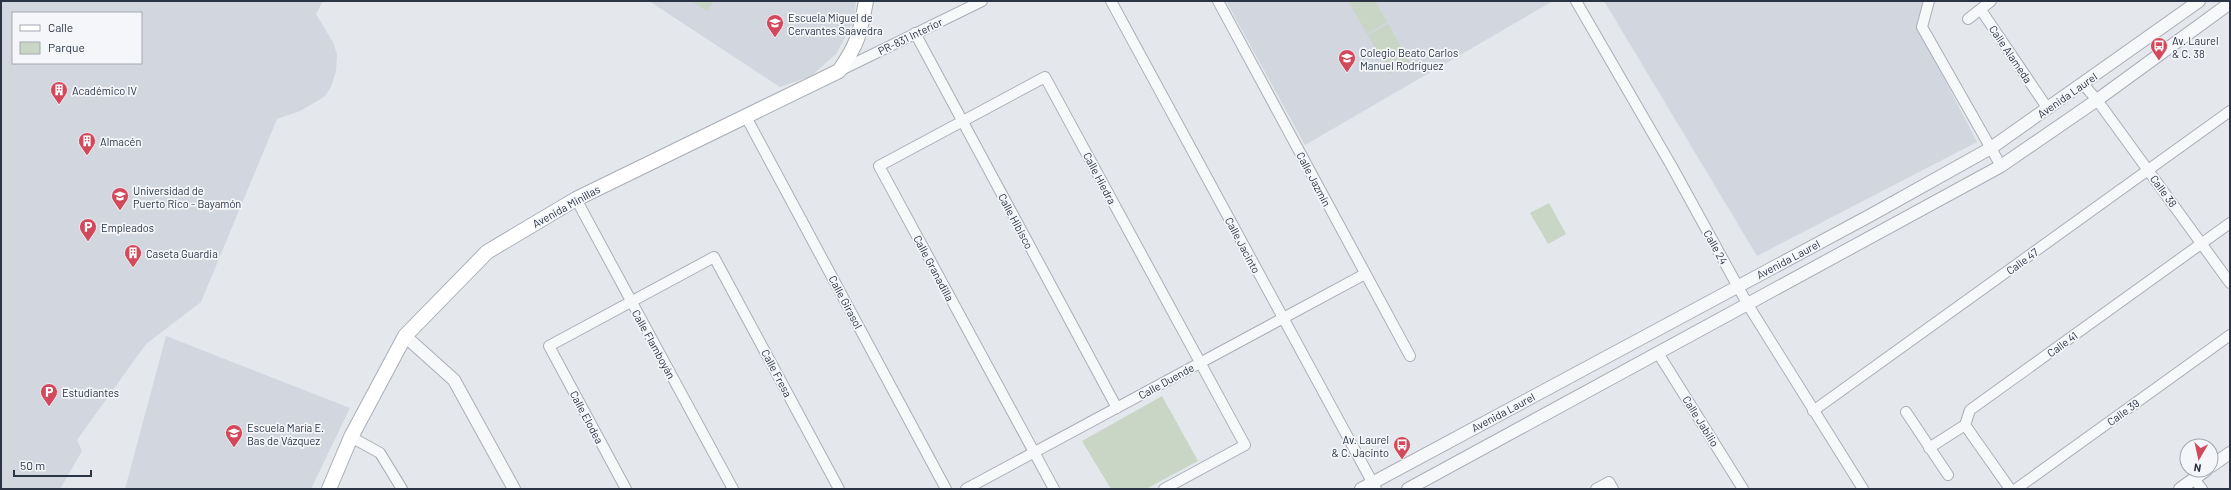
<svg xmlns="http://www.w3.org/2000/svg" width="2231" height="490" font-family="Barlow,sans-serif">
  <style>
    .built { fill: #d2d6de; fill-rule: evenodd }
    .green { fill: #c9d6c5 }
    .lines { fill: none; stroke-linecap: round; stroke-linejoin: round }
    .minor-casing { stroke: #a9aeb7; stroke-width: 12 }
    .tertiary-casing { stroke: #a9aeb7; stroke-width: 14 }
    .secondary-casing { stroke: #a9aeb7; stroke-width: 16 }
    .minor { stroke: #f7f8fa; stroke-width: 10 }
    .tertiary { stroke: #f7f8fa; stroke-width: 12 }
    .secondary { stroke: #fff; stroke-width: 14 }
    .labels { text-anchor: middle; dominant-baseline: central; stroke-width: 3.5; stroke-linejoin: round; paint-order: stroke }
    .poi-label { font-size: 11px; fill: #2b3445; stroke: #f4f6f9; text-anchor: start }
    .street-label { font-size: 11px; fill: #2b3445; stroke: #f4f6f9 }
  </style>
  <rect width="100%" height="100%" fill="#e4e7ec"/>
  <path class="built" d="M1,1H323L316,14L334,44L337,55L336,71L331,87L324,97L300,111L277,119L201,302L146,344L77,440L82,451L60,489H1ZM13,13H141V63H13Z
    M649,1H856L854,21L836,54L811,76L780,87Z
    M1226,1H1553L1305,145Z
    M1604,1H1926L1919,15L1917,26L1977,142L1757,256Z
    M166,336L350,408L311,489H125Z"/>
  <path class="green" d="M691,1H714L707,11Z
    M1348,1H1375L1387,22L1367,34Z
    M1388,24L1410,63L1390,74L1368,35Z
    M1549,203L1566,234L1548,244L1530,213Z
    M1162,396L1198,461L1146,489H1111L1082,441Z"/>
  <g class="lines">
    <defs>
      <path id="minor" d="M1111,1L1376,489
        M1218,1L1410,356
        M1576,1L1671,165L1748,305L1863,489
        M1929,1L1922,27L2001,166
        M1981,10L2048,109
        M1968,19L1991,1
        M915,33L1117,408
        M841,70L982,1
        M2083,84L2097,100L2230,283
        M745,115L946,489
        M576,199L733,489
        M1658,353L1743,489
        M1813,411L2230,111
        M1906,412L1948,475
        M351,437L380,453L402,489
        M1929,448L1965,425
        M2194,479L2202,489
        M626,489L549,346L714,257L839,489
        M966,489L1365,274
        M1054,489L879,166L1045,77L1245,445L1164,489
        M1596,489L1609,482L1613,489
        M2010,489L1965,425L1970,410L2230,223
        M2016,489L2230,335"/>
      <path id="tertiary" d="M405,336L454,380L514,489
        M2211,466L2230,453
        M1361,489L1871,215L1991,148L2199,1
        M1408,489L2001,166L2097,100L2230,3
        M2180,489L2206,470"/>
      <path id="secondary" d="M329,489L351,437L405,336L487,252L576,199L839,71C858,44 860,33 866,1"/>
    </defs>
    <use href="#minor" class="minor-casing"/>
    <use href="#tertiary" class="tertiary-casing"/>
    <use href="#secondary" class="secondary-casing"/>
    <use href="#minor" class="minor"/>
    <use href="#tertiary" class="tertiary"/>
    <use href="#secondary" class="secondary"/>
  </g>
  <defs>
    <symbol id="school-pin" viewBox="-11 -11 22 30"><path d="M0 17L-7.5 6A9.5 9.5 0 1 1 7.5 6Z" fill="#d1495b" stroke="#f4f6f9"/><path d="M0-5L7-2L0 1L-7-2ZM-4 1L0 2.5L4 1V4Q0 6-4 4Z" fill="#fff"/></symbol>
    <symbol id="bus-pin" viewBox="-11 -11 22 30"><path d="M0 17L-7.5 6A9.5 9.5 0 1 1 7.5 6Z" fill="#d1495b" stroke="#f4f6f9"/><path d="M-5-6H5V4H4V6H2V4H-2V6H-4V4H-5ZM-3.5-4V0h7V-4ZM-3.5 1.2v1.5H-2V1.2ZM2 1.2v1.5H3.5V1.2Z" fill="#fff"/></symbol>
    <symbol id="university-pin" viewBox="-11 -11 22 30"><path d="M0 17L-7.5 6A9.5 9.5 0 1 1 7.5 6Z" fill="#d1495b" stroke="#f4f6f9"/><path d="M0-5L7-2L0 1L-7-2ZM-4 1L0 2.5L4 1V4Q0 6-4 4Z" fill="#fff"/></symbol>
    <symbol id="building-pin" viewBox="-11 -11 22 30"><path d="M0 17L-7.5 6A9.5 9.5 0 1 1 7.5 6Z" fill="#d1495b" stroke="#f4f6f9"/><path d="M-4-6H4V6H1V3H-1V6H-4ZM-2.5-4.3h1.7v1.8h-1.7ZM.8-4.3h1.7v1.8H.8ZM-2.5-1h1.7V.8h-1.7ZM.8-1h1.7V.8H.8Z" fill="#fff"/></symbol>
    <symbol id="parking-pin" viewBox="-11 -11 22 30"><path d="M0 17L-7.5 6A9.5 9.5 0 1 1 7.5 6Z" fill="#d1495b" stroke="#f4f6f9"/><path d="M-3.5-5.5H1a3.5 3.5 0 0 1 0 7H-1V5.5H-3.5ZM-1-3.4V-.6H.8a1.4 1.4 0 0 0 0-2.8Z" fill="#fff"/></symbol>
  </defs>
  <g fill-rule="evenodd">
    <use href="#school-pin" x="765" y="13" width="20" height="27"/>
    <use href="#bus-pin" x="2149" y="36" width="20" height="27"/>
    <use href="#university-pin" x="1337" y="48" width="20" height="27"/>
    <use href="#building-pin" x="49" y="80" width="20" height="27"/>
    <use href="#building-pin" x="77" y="131" width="20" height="27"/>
    <use href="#university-pin" x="110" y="186" width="20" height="27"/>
    <use href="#parking-pin" x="78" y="217" width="20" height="27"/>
    <use href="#building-pin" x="123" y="243" width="20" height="27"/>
    <use href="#parking-pin" x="39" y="382" width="20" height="27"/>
    <use href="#school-pin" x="224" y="423" width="20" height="27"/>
    <use href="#bus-pin" x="1392" y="435" width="20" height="27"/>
  </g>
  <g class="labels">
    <g class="poi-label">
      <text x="788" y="17">Escuela Miguel de<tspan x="788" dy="13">Cervantes Saavedra</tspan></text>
      <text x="2172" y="40">Av. Laurel<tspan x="2172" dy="13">&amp; C. 38</tspan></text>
      <text x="1360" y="52">Colegio Beato Carlos<tspan x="1360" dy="13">Manuel Rodríguez</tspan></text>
      <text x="72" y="90">Académico IV</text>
      <text x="100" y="141">Almacén</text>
      <text x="133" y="190">Universidad de<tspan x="133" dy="13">Puerto Rico - Bayamón</tspan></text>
      <text x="101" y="227">Empleados</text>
      <text x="146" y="253">Caseta Guardia</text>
      <text x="62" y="392">Estudiantes</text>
      <text x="247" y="427">Escuela María E.<tspan x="247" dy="13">Bas de Vázquez</tspan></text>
      <text x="1389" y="439" text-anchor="end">Av. Laurel<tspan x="1389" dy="13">&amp; C. Jacinto</tspan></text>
    </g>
    <g class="street-label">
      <text transform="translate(910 36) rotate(-26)">PR-831 Interior</text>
      <text transform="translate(2011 54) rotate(56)">Calle Alameda</text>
      <text transform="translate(2067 95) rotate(-35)">Avenida Laurel</text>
      <text transform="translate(1100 178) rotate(62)">Calle Hiedra</text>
      <text transform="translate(1314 179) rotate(62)">Calle Jazmín</text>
      <text transform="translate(2164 191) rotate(54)">Calle 38</text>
      <text transform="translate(566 206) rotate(-29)">Avenida Minillas</text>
      <text transform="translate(1016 221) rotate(62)">Calle Hibisco</text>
      <text transform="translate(1243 245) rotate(62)">Calle Jacinto</text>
      <text transform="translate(1716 247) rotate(61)">Calle 24</text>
      <text transform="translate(1788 259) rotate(-28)">Avenida Laurel</text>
      <text transform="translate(2022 261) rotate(-36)">Calle 47</text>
      <text transform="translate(934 268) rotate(62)">Calle Granadilla</text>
      <text transform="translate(846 302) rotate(62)">Calle Girasol</text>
      <text transform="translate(654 344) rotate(61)">Calle Flamboyán</text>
      <text transform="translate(2062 344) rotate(-36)">Calle 41</text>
      <text transform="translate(777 373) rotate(62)">Calle Fresa</text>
      <text transform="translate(1166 381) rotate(-29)">Calle Duende</text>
      <text transform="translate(1503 412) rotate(-28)">Avenida Laurel</text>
      <text transform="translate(2123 412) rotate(-36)">Calle 39</text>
      <text transform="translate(587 417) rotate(62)">Calle Elodea</text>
      <text transform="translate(1701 421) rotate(58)">Calle Jabilio</text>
    </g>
  </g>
  <rect width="2231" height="490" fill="none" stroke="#2b3445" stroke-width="4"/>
  <rect x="12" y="12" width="130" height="52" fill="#f4f6f9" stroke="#a4a8b1"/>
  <rect x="20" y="25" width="20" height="6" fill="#ffffff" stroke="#a4a8b1"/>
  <text x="48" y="32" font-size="12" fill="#2b3445">Calle</text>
  <rect x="20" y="42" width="20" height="12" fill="#c9d6c5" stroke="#a4a8b1"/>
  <text x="48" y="52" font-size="12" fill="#2b3445">Parque</text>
  <g transform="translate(2199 458) rotate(189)"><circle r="19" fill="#f4f6f9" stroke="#a4a8b1"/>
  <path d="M0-3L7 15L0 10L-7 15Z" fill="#d1495b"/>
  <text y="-6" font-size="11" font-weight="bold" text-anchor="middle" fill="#2b3445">N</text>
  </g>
  <path d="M14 470v6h77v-6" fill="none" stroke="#2b3445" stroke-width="2"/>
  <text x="20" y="470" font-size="12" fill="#2b3445" stroke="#f4f6f9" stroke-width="3" paint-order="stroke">50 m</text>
</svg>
